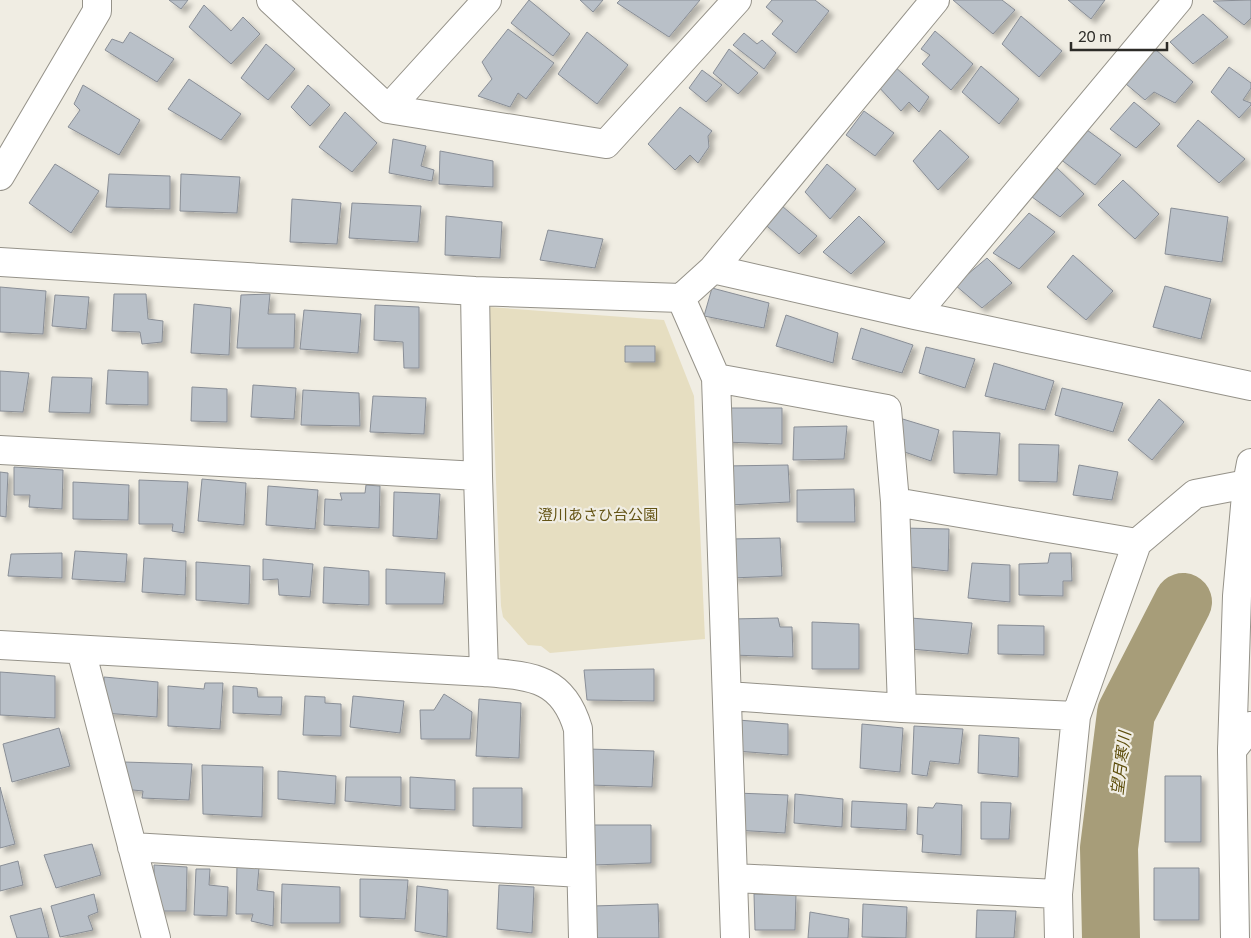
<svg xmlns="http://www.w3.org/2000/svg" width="1251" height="938" font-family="Lato,'Noto Sans JP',sans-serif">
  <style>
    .green { fill: #e6dec1 }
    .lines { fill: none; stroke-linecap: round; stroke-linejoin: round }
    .river { stroke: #a79d79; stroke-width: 58 }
    .building { fill: #b9c0c8; stroke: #898e96; filter: url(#shadow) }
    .street-casing { stroke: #959289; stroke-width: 30 }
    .secondary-casing { stroke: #959289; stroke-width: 30 }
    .street { stroke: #fff; stroke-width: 28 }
    .secondary { stroke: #fff; stroke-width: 28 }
    .labels { text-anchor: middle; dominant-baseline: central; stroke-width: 4.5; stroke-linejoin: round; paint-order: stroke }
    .park-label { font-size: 15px; fill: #645415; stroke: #f0ede3 }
    .water-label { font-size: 16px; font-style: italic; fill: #5d4d0b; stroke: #f0ede3 }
  </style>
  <defs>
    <filter id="shadow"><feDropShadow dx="4.5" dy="4.5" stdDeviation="2.5" flood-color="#0004"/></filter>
  </defs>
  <rect width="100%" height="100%" fill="#f0ede3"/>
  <path class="green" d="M489,307L664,320L694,396L705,639L550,653L541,646L528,645L503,617L501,606Z"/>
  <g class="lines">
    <path class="river" d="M1111,938L1109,848L1126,713L1183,602"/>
  </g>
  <path class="building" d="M169,0H188L181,9Z
    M529,0L570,34L553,56L511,23Z
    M580,0H603L593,12Z
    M620,0H700L669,37L617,3Z
    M772,0H815L829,11L796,53L772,34L783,21L766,7Z
    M953,0H1002L1015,10L993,34Z
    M1068,0H1105L1091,19Z
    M1251,0V18L1244,25L1213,1Z
    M204,5L231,31L243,17L260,34L231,64L189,27Z
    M1203,14L1228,37L1193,64L1170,42Z
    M1021,16L1062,51L1039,77L1002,44Z
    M508,29L554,63L526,99L518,93L510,107L478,96L492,79L482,62Z
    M935,31L973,64L951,90L922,64L930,55L921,49Z
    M130,32L174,59L157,82L105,50L112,39L123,43Z
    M587,32L628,65L597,104L558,74Z
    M744,33L757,44L762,40L776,53L764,69L733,45Z
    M266,44L295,69L268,100L241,78Z
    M729,49L758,73L738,94L713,73Z
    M1155,49L1193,82L1175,103L1154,92L1145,100L1126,84Z
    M894,66L929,97L919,112L909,102L901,111L876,84Z
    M981,66L1019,99L999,124L962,92Z
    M1229,67L1251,83V88L1243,100L1251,103V105L1239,118L1211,92Z
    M702,70L722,85L706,102L689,88Z
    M189,79L241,114L221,140L168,109Z
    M83,85L140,120L119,155L68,127L80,110L74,104Z
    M308,85L330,105L310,126L291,107Z
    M1134,102L1160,124L1136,148L1110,129Z
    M680,107L712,131L708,136L709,147L698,163L690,155L675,170L648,144Z
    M864,111L894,133L875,156L846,135Z
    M345,112L377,143L352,172L319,147Z
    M1198,120L1245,159L1219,183L1177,146Z
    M1083,127L1121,155L1095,185L1060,159Z
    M940,130L969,157L938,190L913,161Z
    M393,139L426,146L421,166L434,170L432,181L389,173Z
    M440,151L493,161V187L439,184Z
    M55,164L99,191L71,233L29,203Z
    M827,164L856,189L830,219L805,192Z
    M1055,166L1084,194L1060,217L1032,197Z
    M109,174L170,176V209L106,207Z
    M181,174L240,177L237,213L180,211Z
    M1123,180L1159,214L1135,239L1098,205Z
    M292,199L341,203L337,244L290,242Z
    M775,200L817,236L799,254L760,220Z
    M352,203L421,206L418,242L349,238Z
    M1171,208L1228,217L1222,262L1165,254Z
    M1029,213L1055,232L1019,269L993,253Z
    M446,216L502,222L500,258L445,255Z
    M859,216L885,242L851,274L823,252Z
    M548,230L603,239L595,268L540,260Z
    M1073,255L1113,291L1086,320L1047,287Z
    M987,258L1012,283L982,308L955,285Z
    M1165,286L1211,299L1201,339L1153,327Z
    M0,287L46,291L43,334L0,332Z
    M712,288L769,303L764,328L704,316Z
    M114,294H146L148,319L163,321L162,342L142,344L140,332L112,331Z
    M270,294L268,314H295L294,348H237L241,295Z
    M55,295L89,297L86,329L52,326Z
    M194,304L231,308L229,355L191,353Z
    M375,305L419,307V368H404L403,342L374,340Z
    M304,310L361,314L358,353L300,349Z
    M786,315L838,333L833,363L776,346Z
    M861,328L913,345L902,373L852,359Z
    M625,346H655V362H625Z
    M926,347L975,359L965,388L919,373Z
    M994,363L1054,381L1045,410L985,396Z
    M108,370L148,372V405L106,404Z
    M0,371L29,373L23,412L0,411Z
    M52,377L92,378L90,413L49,412Z
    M253,385L296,388L294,419L251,417Z
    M192,387L227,389V422L191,421Z
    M1062,388L1123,403L1113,432L1055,415Z
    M303,390L359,393L360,426L301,425Z
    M373,396L426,398L424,434L370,432Z
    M1159,399L1184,422L1152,460L1128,440Z
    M725,408H782V444L723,442Z
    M896,417L939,430L931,461L887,446Z
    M847,426L844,459L793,460L794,427Z
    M953,431L1000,433L997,475L954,473Z
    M1019,444L1059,445L1057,482L1019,481Z
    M788,465L790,502L729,505L725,466Z
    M1079,465L1118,472L1112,500L1073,495Z
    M14,467L63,470L62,509L29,507L30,495H14Z
    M0,472L8,473L6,517L0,516Z
    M202,479L246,483L244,525L198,521Z
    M139,480L188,482L184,533L172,531L173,524H139Z
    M73,482L129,485L128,520L73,519Z
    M366,485L380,486L379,528L324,525L325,499L342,500L340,493H365Z
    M268,486L318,490L315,529L266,525Z
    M854,489L855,522H797V490Z
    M394,492L440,494L437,539L393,536Z
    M902,528L949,529L948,571L901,566Z
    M780,538L782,576L731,578V539Z
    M75,551L127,554L125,582L72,579Z
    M62,553V578L8,576L11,554Z
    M1050,553H1071L1072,581H1063V596L1019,595V564L1048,563Z
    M144,558L186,561L185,595L142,592Z
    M263,559L313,564L310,597L279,595L278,579L263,580Z
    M196,562L250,566L249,604L196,600Z
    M972,563L1010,565V602L968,598Z
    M324,567L369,571V605L323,603Z
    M386,569L445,573L443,604H386Z
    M778,618L780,627H792L793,657L731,655L732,619Z
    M911,618L972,623L968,654L910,649Z
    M812,622L859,624V669H812Z
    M998,625L1044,626V655L998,654Z
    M654,669V701L587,700L584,670Z
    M0,672L55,676V718L0,715Z
    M104,677L158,682L157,717L104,713Z
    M205,683H223L220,729L168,726V686L204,689Z
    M233,686L257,688L258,697H282L281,715L233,713Z
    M444,694L472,712L470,739H421L420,710H434Z
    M305,696L325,697V703L341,704V736L303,735Z
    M353,696L404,701L400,733L350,727Z
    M479,699L521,703L519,758L476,756Z
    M738,720L788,724V755L736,751Z
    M862,724L903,728L900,772L860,768Z
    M914,726L963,729L959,764L930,761L927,776L912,774Z
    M59,728L70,766L12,782L3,744Z
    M979,735L1019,738L1018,777L978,773Z
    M588,749L654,751L652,787L589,785Z
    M123,762L192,764L189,800L142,798L143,791L123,789Z
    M202,765L263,767L262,817L203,814Z
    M278,771L336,776L335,804L278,799Z
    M1165,776H1201V842H1165Z
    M346,777H401V806L345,801Z
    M410,777L455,780V810L410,808Z
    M0,787L15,844L0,848Z
    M473,788H522V828L473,826Z
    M736,793L788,795L785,833L735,830Z
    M795,794L843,799L842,827L794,823Z
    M852,801L907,804L906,830L851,827Z
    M981,802L1011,803L1009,839H981Z
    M936,803L962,805L961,855L922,852L923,835L917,834L918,807L933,808Z
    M591,825H651V863L593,865Z
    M92,844L101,875L56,888L44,855Z
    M18,861L23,885L0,891V866Z
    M237,864L259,868L257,890L274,892L273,926L251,921L253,914H236Z
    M154,865L187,867L186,911H154Z
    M1154,868H1199V920H1154Z
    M196,869H210L209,885L228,887L227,916L194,915Z
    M360,879L408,880L405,919L360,917Z
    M282,884L340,887V923H281Z
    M499,885L534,887L532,933L497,929Z
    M417,886L448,890L447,937L415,931Z
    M94,894L98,912L88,916L93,930L60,937L51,906Z
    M754,894L796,895L795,930H755Z
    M658,904L659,938H594L593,906Z
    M863,904L907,907L906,938L862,937Z
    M41,908L49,938H17L10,916Z
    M977,910L1016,911L1014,938H976Z
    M810,912L849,919L848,938H808Z"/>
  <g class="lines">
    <defs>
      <path id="street" d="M271,0L388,109L487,0
        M388,109L606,144L737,0
        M0,176L97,11V0
        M0,262L475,291L681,298L713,269L915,315L1251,386
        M713,269L935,0
        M475,291L478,476L484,672
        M681,298L716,378L735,938
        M915,315L1178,0
        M716,378L887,409L895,502L902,708
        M0,450L478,476
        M895,502L1137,543
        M0,645L484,672C531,676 563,677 578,729L583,938
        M81,650L156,938
        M728,696L902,708L1076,716
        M1232,750L1251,726
        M132,847L581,873
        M734,878L1058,894
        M1059,938L1058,894L1076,716L1137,543L1195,494L1247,484"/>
      <path id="secondary" d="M1235,938L1232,750L1237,596L1247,484L1251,463"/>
    </defs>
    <use href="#street" class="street-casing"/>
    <use href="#secondary" class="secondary-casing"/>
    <use href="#street" class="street"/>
    <use href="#secondary" class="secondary"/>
  </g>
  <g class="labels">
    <g class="park-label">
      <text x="598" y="514">澄川あさひ台公園</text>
    </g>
    <g class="water-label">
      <text transform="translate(1120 763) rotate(-83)">望月寒川</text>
    </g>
  </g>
  <path d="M1071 42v8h96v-8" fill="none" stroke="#2c2b27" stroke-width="2.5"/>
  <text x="1078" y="42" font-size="15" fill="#2c2b27" stroke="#f0ede3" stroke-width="4" paint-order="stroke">20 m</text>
</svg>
